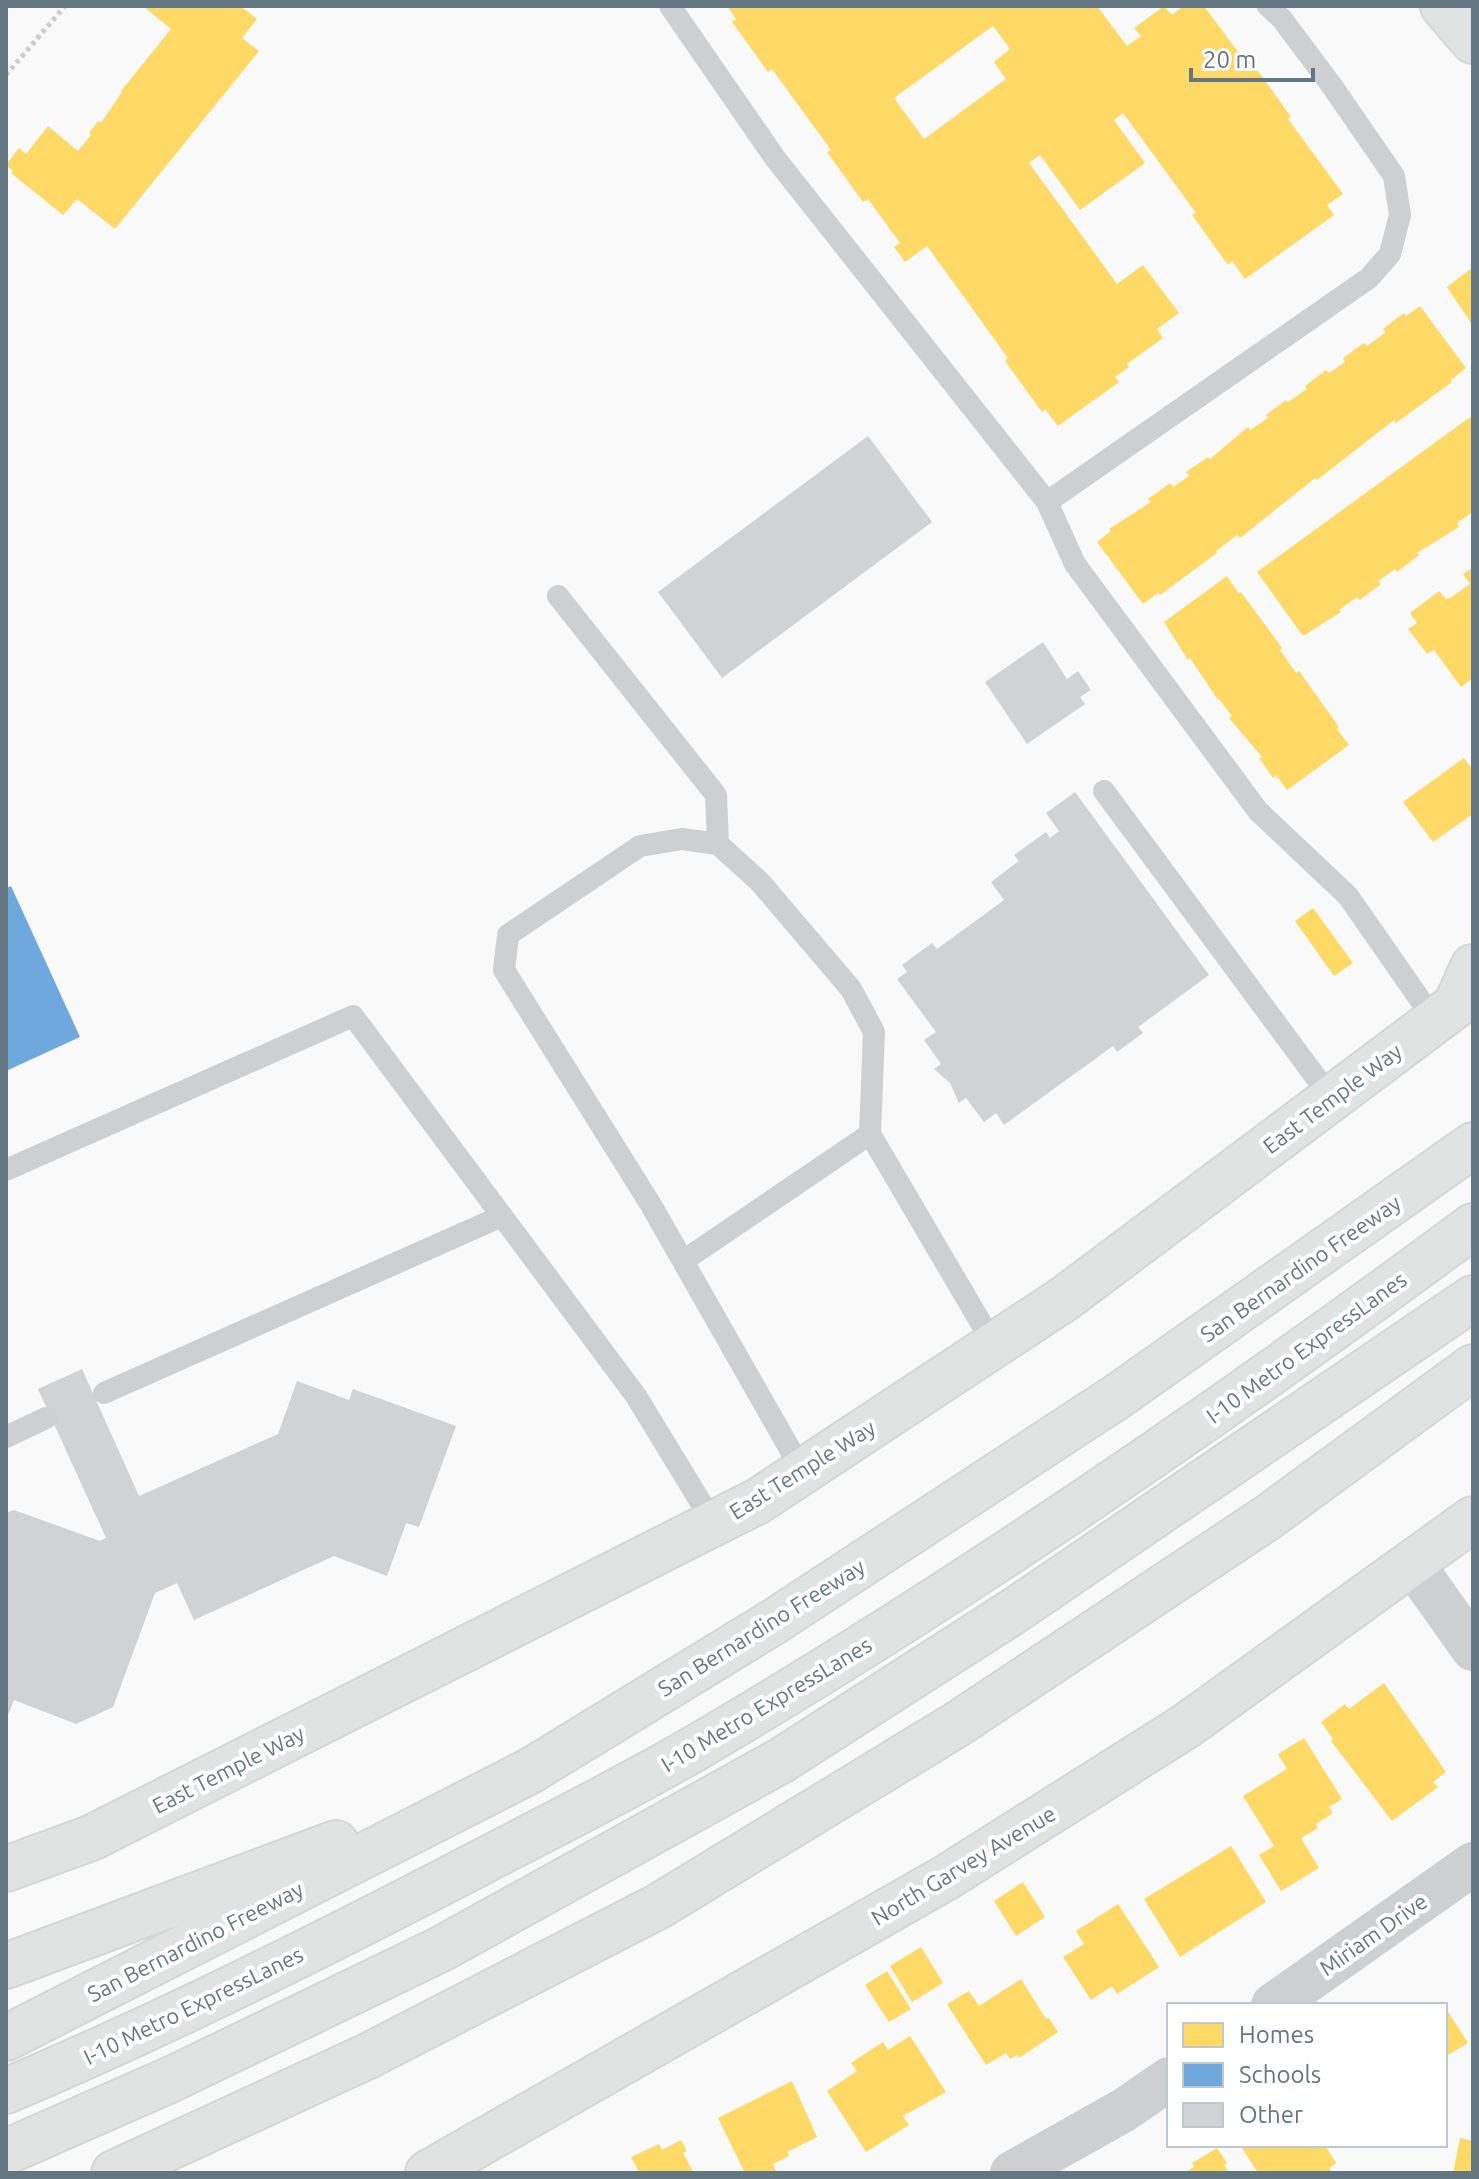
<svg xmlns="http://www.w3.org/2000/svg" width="1479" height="2179" font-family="Ubuntu,sans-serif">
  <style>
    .homes { fill: #ffd966; fill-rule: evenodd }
    .schools { fill: #6fa8dc }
    .building { fill: #d0d2d3 }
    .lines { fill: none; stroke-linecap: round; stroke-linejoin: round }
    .secondary-casing { stroke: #d5d6d7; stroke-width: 48 }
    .primary-casing { stroke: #d5d6d7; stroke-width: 48 }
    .highway-casing { stroke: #d5d6d6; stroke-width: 48 }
    .path { stroke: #cbcccd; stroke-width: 5; stroke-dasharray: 4 4; stroke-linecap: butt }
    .lane { stroke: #cecfd0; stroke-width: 22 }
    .street { stroke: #cecfd0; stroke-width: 44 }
    .secondary { stroke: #e1e2e2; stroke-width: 44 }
    .primary { stroke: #e1e2e2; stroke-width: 44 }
    .highway { stroke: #e1e2e2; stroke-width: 44 }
    .labels { text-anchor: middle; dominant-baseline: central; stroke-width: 8; stroke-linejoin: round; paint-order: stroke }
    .street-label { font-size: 22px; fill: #657683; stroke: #fff }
  </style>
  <rect width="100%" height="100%" fill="#f9f9f9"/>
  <path class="homes" d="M143,6H240L257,19L242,38L259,51L115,229L77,199L63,215L11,173L13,171L6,165L19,148L26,154L48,126L78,151L91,135L89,133L98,121L101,123L122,92L121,91L171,29Z
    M727,6H1097L1127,46L1141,36L1134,28L1164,6L1172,15L1183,6H1204L1252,71L1256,68L1291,117L1288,119L1343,194L1327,205L1334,215L1245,279L1232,261L1228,265L1192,215L1196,213L1123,113L1114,120L1145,163L1080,210L1040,155L1029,163L1117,284L1143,265L1179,313L1157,329L1163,338L1127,364L1129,367L1115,377L1119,382L1058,426L1045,409L1042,412L1005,361L1008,358L927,246L905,262L894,247L900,243L868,199L863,202L827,152L831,150L772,69L768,72L732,22L736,19ZM993,26L1010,49L994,62L1006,79L924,139L894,98Z
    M1473,267V326L1447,287Z
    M1420,306L1466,368L1451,380L1452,382L1396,423L1394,420L1317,480L1315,478L1240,538L1237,535L1216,551L1217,553L1160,595L1158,593L1143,604L1097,542L1111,531L1109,529L1151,502L1148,499L1170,483L1173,487L1189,476L1186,472L1208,457L1210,459L1248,427L1250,430L1268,418L1266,415L1286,400L1288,402L1307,389L1305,386L1326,370L1329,373L1345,362L1343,358L1364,343L1367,346L1386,332L1383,329L1404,313L1406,316Z
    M1473,415V512L1457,523L1459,527L1417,553L1419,555L1397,572L1395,569L1378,581L1381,584L1360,600L1357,597L1339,610L1341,612L1303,636L1257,572Z
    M1473,567V678L1461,687L1434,650L1427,654L1408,629L1417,623L1410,613L1439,591L1446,599L1450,598L1470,584L1463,574Z
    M1227,576L1239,594L1241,592L1282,648L1280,650L1296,673L1299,671L1339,727L1337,729L1349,745L1287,790L1276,775L1273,778L1259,758L1262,757L1229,718L1232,716L1219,699L1218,700L1190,658L1188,660L1164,622Z
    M1464,758L1473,770V814L1433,842L1403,802Z
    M1313,908L1353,963L1334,976L1295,921Z
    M1384,1683L1446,1772L1433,1782L1438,1787L1392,1821L1331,1741L1333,1739L1321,1722L1345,1704L1349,1709Z
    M1304,1738L1342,1799L1329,1807L1333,1813L1316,1824L1318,1828L1301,1838L1319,1868L1281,1891L1259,1855L1274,1846L1243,1796L1287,1769L1278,1754Z
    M1231,1846L1266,1902L1180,1957L1144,1899Z
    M1023,1882L1045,1917L1016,1936L994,1901Z
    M1118,1904L1159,1967L1117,1994L1112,1986L1091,2000L1063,1957L1084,1944L1076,1931Z
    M921,1947L943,1983L912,2002L890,1966Z
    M887,1971L911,2009L889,2022L865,1985Z
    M1021,1979L1046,2019L1049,2018L1058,2032L1019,2058L1017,2055L1010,2059L1006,2053L986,2065L947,2004L969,1991L979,2006Z
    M1445,2007L1468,2043L1445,2057Z
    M910,2036L946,2092L903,2116L909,2125L866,2152L827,2091L857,2071L851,2063L883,2042L888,2050Z
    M792,2081L817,2137L787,2152L789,2156L773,2164L777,2173H745L718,2118Z
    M1460,2138L1473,2141V2173H1453Z
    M681,2140L687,2151L683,2153L694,2173H632L638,2170L631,2157L659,2144L662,2150Z
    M1240,2145H1325L1336,2163L1329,2168L1332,2173H1258Z
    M1217,2148L1227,2163L1224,2165L1229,2173H1185L1194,2167L1192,2163Z"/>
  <path class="schools" d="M11,886L80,1037L6,1071V888Z"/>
  <path class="building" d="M868,436L932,522L722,678L658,592Z
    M1043,642L1067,679L1078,671L1091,690L1080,697L1085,704L1027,744L985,682Z
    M1075,792L1209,975L1138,1027L1143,1033L1117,1052L1113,1046L1004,1125L996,1113L984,1122L966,1098L959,1103L950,1083L934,1069L941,1064L924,1040L936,1032L897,979L907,972L902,965L932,943L937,949L1004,900L991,882L1019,861L1014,855L1046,832L1050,838L1059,831L1046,813Z
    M82,1369L139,1496L278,1434L297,1381L349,1400L353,1389L456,1426L419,1527L406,1523L387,1576L334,1556L194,1620L177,1583L155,1593L113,1707L76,1724L14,1700L6,1720V1513L14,1510L100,1541L106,1538L38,1389Z"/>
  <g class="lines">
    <defs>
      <path id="secondary" d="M6,1869L91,1838L758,1501L1064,1299L1456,1005L1473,967
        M428,2173L947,1877L1186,1726L1473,1519"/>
      <path id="primary" d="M1443,6L1473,41"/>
      <path id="highway" d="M6,1966L336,1843
        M6,2038L530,1771L775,1621L1118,1396L1473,1145
        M6,2091C164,2024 318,1947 470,1868C548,1827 628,1788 704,1743C970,1586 1225,1410 1473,1226
        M6,2152L174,2078L441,1949L782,1760L1017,1609L1473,1298
        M114,2173L368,2056L659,1906L956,1725L1267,1518L1473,1367"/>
    </defs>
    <use href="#secondary" class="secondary-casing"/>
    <use href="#primary" class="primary-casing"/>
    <use href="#highway" class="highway-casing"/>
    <path class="path" d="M6,75L65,6"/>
    <path class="lane" d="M670,6L775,158L1047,502L1075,564L1258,811L1348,896L1435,1021
      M1047,502L1369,278L1390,254L1400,215L1394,176L1332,86L1282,19L1268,6
      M558,596L716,795L718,844
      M1104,791L1332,1099
      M6,1170L353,1016L636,1396L714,1524
      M683,1261L870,1134
      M104,1393L502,1216
      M6,1437L46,1418
      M803,1472L651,1205L504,970L508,935L640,846L682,839L718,844L759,881L851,989L874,1032L870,1134L994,1345"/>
    <path class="street" d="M1412,1563L1473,1649
      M1273,2005L1473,1864
      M1012,2173L1124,2110L1169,2079"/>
    <use href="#secondary" class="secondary"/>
    <use href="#primary" class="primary"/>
    <use href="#highway" class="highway"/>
  </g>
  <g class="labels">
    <g class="street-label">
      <text transform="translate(1332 1098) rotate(-37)">East Temple Way</text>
      <text transform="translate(1300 1268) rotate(-35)">San Bernardino Freeway</text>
      <text transform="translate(1306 1347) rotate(-36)">I-10 Metro ExpressLanes</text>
      <text transform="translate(802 1469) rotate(-32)">East Temple Way</text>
      <text transform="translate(761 1627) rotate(-32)">San Bernardino Freeway</text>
      <text transform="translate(766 1704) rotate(-31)">I-10 Metro ExpressLanes</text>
      <text transform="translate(228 1769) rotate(-27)">East Temple Way</text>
      <text transform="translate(963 1865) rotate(-31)">North Garvey Avenue</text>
      <text transform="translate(1373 1934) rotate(-35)">Miriam Drive</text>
      <text transform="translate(195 1941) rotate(-27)">San Bernardino Freeway</text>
      <text transform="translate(193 2005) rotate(-26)">I-10 Metro ExpressLanes</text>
    </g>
  </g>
  <rect width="1479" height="2179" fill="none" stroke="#657683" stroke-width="16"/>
  <rect x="1167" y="2003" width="280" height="144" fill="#ffffff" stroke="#c1c8cd" stroke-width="2"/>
  <rect x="1183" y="2023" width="40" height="24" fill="#ffd966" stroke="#c1c8cd" stroke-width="2"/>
  <text x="1239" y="2043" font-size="24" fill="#657683">Homes</text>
  <rect x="1183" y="2063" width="40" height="24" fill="#6fa8dc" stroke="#c1c8cd" stroke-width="2"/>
  <text x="1239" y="2083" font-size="24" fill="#657683">Schools</text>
  <rect x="1183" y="2103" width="40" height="24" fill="#d0d2d3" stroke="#c1c8cd" stroke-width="2"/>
  <text x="1239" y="2123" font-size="24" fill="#657683">Other</text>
  <path d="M1191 68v12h122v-12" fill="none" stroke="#657683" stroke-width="4"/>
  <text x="1203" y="68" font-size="24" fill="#657683" stroke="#ffffff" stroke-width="6" paint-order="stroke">20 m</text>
</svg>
